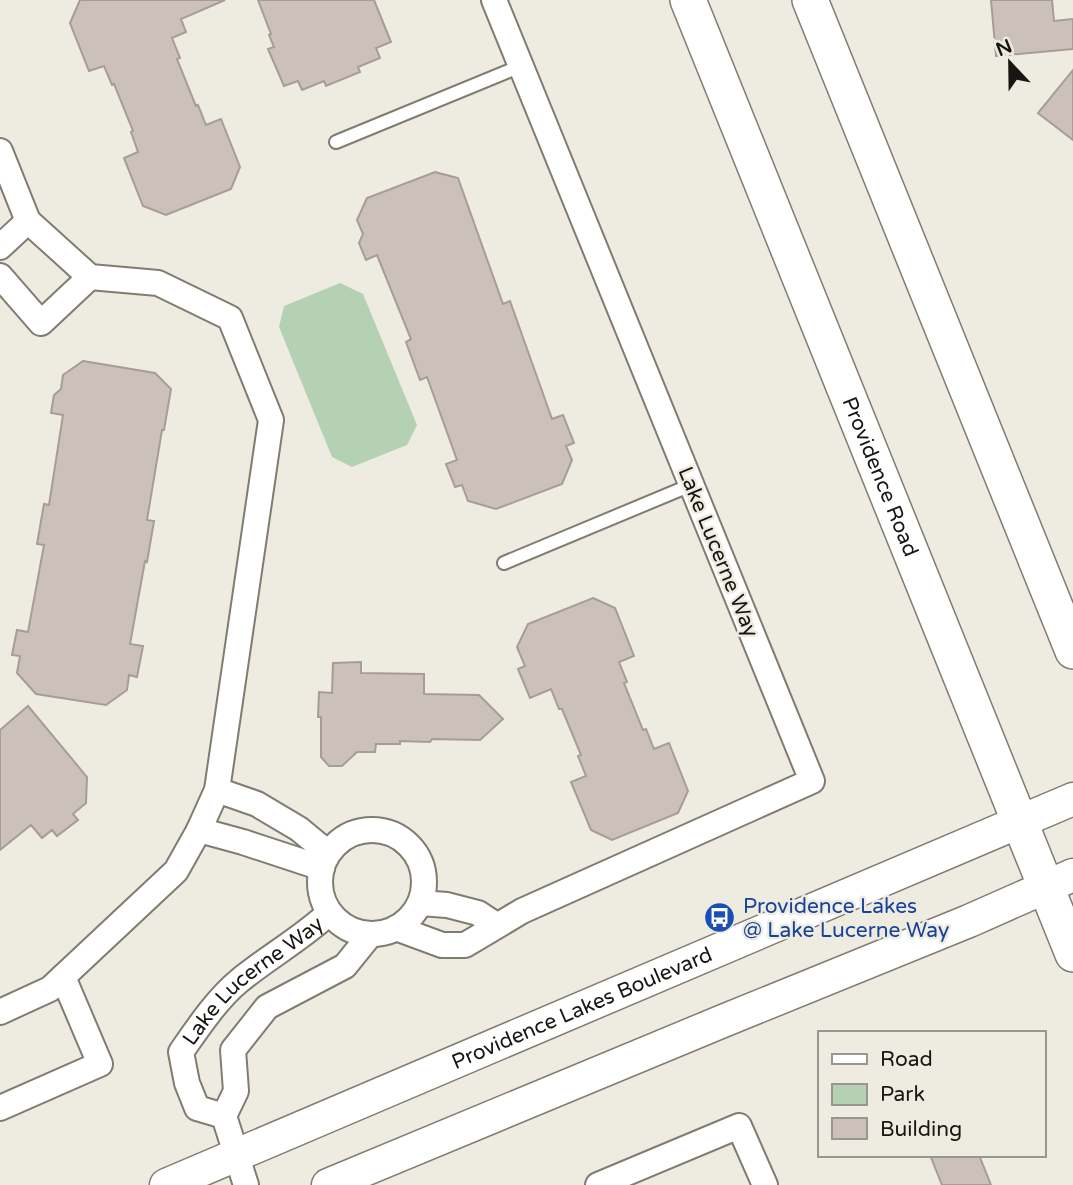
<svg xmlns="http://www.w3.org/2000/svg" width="1073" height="1185" font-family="'Varela Round',sans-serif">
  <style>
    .green { fill: #b5d1b3 }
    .building { fill: #ccc0bb; stroke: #a79c97; stroke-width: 2 }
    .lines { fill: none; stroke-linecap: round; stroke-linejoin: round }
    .service-casing { stroke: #807c72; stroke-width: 16 }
    .minor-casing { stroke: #807c72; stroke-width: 28 }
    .tertiary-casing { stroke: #807c72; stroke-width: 35 }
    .secondary-casing { stroke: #807c72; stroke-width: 38 }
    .service { stroke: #fff; stroke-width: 12 }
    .minor { stroke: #fff; stroke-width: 24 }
    .tertiary { stroke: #fff; stroke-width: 32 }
    .secondary { stroke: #fff; stroke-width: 35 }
    .labels { text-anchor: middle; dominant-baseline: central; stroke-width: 5; stroke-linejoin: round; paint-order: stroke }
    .street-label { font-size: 21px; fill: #181613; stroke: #eeebe0 }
    .transit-label { font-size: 21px; fill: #164399; stroke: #eeebe0; text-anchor: start }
  </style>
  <rect width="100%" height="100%" fill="#eeebe0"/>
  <path class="green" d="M340,283L363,294L417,425L407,445L352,467L332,457L279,327L284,306Z"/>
  <path class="building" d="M80,0H225L181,19L186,32L172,38L180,58L177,59L196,106L198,105L206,125L221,119L240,167L231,189L166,215L143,206L124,158L138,152L131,132L133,131L114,84L112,85L104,66L89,71L70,23Z
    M258,0H374L391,42L376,48L380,58L358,67L360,72L326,86L324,81L302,90L298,81L284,86L268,49L274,47L269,35L271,34Z
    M991,0H1052L1054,21L1073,19V49L996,56Z
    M1073,70V140L1038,113Z
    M435,172L458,178L503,304L510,301L552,419L563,415L574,443L566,446L572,460L562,484L496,509L468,501L462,485L455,487L446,464L457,460L427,377L420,380L406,342L411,339L377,255L366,260L359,243L363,234L357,220L367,198Z
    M83,361L155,373L171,389L164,430H162L147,520L154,521L147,562L145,561L130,644L143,646L137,677L129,675L127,690L106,705L36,694L17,673L20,656L12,655L17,630L28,632L44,545L37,544L44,504L49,505L63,415L51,413L54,395L61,389L63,375Z
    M593,598L615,608L634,656L619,662L627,682L624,683L643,730L646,729L654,749L669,743L688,791L678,813L612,840L591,830L571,782L586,776L578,756L581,755L562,709H559L551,689L530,698L518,669L525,666L517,647L528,624Z
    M361,662V673L424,674V694L479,695L503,719L480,740L432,739L430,742L400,741V744H376L375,752H357L342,766H329L321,757V717H318L319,692L332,693L333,663Z
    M28,706L87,777L86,803L73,814L78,820L57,836L52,830L42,838L31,825L0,850V730Z
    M930,1155H979L991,1185H942Z"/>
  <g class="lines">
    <defs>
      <path id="service" d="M336,142L521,66
        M504,563L691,485"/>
      <g id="minor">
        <path d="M0,151L28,221L90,277L158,283L230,318L271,420L217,790L199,830L176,871L50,989L0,1012"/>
        <path d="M0,247L28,221"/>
        <path d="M0,276L41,323L90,277"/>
        <path d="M217,790L257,804L299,829L328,853"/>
        <circle cx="372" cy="882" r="52"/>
        <path d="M199,830L243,842L322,868"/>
        <path d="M420,903L447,905L478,913L496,925"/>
        <path d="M396,928L442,945H465L522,911L812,781L494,0"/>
        <path d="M0,1108L100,1064L63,977"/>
        <path id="s1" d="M224,1116L197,1108L187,1083L181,1052C197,1029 217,999 239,981C268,957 301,939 329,913"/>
        <path d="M246,1185L224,1116L236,1091L233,1050L267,1007L345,966L370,935"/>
        <path d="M598,1185L739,1126L765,1185"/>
      </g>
      <g id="tertiary">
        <path id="s2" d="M166,1185L1073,799"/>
        <path d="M328,1185L723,1021L969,921L1073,875"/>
      </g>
      <g id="secondary">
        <path id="s3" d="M688,0L1073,954"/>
        <path d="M810,0L1073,651"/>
      </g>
    </defs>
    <use href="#service" class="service-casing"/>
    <use href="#minor" class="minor-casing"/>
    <use href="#tertiary" class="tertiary-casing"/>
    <use href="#secondary" class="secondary-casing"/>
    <use href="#service" class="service"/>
    <use href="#minor" class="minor"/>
    <use href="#tertiary" class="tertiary"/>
    <use href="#secondary" class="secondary"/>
  </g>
  <defs>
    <symbol id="bus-disc" viewBox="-11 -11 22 22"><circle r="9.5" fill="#1a4fb4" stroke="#eeebe0"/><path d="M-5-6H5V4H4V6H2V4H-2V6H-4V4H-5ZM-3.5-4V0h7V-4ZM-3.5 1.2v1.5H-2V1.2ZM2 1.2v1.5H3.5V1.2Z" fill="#fff"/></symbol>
  </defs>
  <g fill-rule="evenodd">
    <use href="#bus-disc" x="702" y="900" width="35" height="35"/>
  </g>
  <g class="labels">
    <g class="street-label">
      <text stroke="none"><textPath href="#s3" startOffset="514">Providence Road</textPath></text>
      <text transform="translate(718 552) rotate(68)">Lake Lucerne Way</text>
      <text stroke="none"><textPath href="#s1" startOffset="189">Lake Lucerne Way</textPath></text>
      <text stroke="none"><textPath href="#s2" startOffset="452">Providence Lakes Boulevard</textPath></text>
    </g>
    <g class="transit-label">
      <text x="743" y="906">Providence Lakes<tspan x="743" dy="24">@ Lake Lucerne Way</tspan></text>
    </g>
  </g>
  <rect x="818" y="1031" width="228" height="126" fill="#eeebe0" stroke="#98968e" stroke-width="2"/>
  <rect x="832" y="1054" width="35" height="10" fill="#ffffff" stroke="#98968e" stroke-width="2"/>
  <text x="880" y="1066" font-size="21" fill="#181613">Road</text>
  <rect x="832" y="1084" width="35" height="21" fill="#b5d1b3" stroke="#98968e" stroke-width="2"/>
  <text x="880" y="1101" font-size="21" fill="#181613">Park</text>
  <rect x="832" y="1118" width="35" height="21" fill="#ccc0bb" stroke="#98968e" stroke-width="2"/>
  <text x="880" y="1136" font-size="21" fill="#181613">Building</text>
  <g transform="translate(1010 63) rotate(338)" stroke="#eeebe0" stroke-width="5" paint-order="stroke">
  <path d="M0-5L12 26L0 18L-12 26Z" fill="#181613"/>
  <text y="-10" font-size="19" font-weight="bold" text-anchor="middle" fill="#181613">N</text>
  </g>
</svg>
